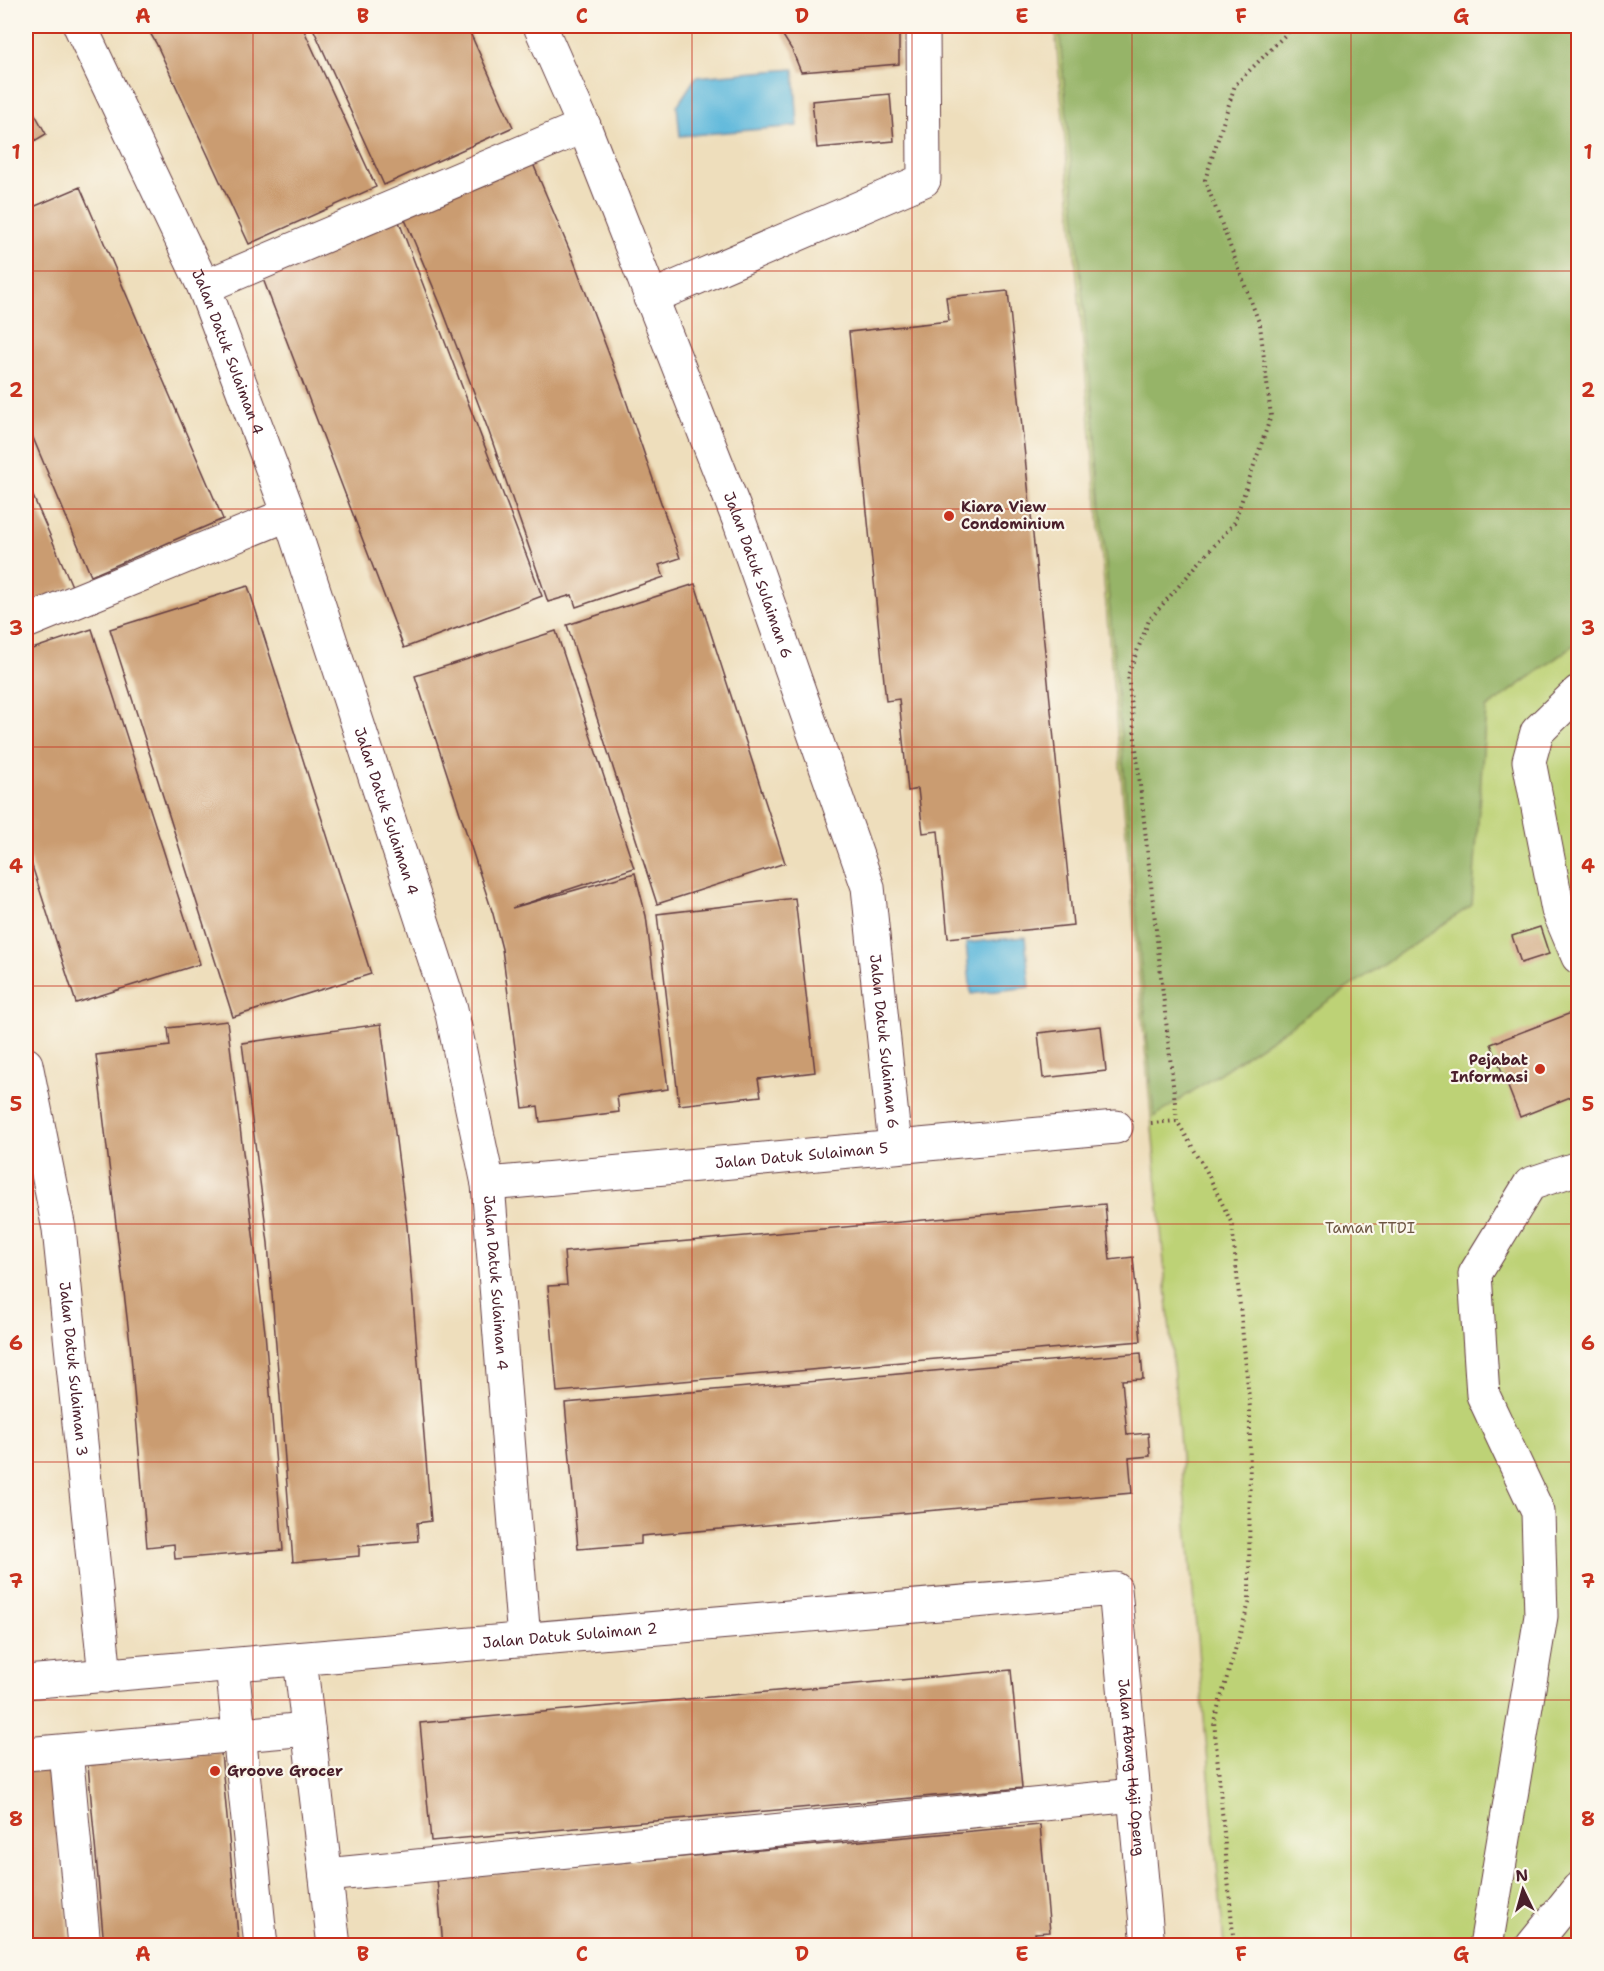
<svg xmlns="http://www.w3.org/2000/svg" width="1604" height="1971" font-family="'Shantell Sans',sans-serif">
  <style>
    .green { fill: #bdd276; stroke: #847850; stroke-width: 1.5 }
    .forest { fill: #96b467; stroke: #706a49; stroke-width: 1.5 }
    .water { fill: #5db8db; stroke: #546c83; stroke-width: 1.5 }
    .building { fill: #ca9c71 }
    .lines { fill: none; stroke-linecap: round; stroke-linejoin: round }
    .minor-casing { stroke: #633c41; stroke-width: 35 }
    .path { stroke: #633c41; stroke-width: 4; stroke-dasharray: 1.5 4.5; stroke-linecap: butt }
    .minor { stroke: #fff; stroke-width: 33 }
    .grid { fill: none; stroke: #c8321e; stroke-width: 1.5; stroke-opacity: 0.55 }
    .poi-dot { fill: #c8321e; stroke: #fbf7ec; stroke-width: 2 }
    .labels { text-anchor: middle; dominant-baseline: central; stroke-width: 4.5; stroke-linejoin: round; paint-order: stroke }
    .street-label { font-size: 15px; fill: #4a1f2b; stroke: #fbf7ec }
    .poi-label { font-size: 15px; font-weight: bold; fill: #4a1f2b; stroke: #fbf7ec; text-anchor: start }
    .park-label { font-size: 15px; fill: #6c5542; stroke: #fbf7ec }
    .neatline { fill: none; stroke: #c8321e; stroke-width: 2 }
    .grid-label { font-size: 20px; text-anchor: middle; font-weight: bold; fill: #c8321e }
  </style>
  <rect width="100%" height="100%" fill="#fbf7ec"/>
  <filter id="ink" filterUnits="userSpaceOnUse"><feTurbulence type="fractalNoise" baseFrequency=".0167" numOctaves="2"/><feDisplacementMap in="SourceGraphic" scale="12" xChannelSelector="R" yChannelSelector="G"/><feConvolveMatrix kernelMatrix="1 2 1 2 8 2 1 2 1" color-interpolation-filters="sRGB"/></filter>
  <filter id="wash" filterUnits="userSpaceOnUse"><feTurbulence type="fractalNoise" baseFrequency=".008" numOctaves="4" result="noise"/><feDisplacementMap in="SourceGraphic" scale="24" xChannelSelector="R" yChannelSelector="G"/><feGaussianBlur stdDeviation="1.35" result="paint"/><feColorMatrix in="noise" values="0 0 0 0 0 0 0 0 0 0 0 0 0 0 0 0 0 1.4 0 .05"/><feComposite in="paint" operator="in"/></filter>
  <g filter="url(#wash)">
    <rect width="100%" height="100%" fill="#eedebc"/>
    <path class="green" d="M1055,26H1578V1945H1224Z"/>
    <path class="forest" d="M1059,26H1578V642L1486,709L1472,905L1154,1117Z"/>
    <path class="water" d="M794,69L798,126L680,136L677,106L696,77Z
      M1025,937L1030,987L971,994L966,943Z"/>
    <g id="blocks">
      <path class="building" d="M146,26H302L376,187L249,244L156,43Z
        M312,26H467L513,127L384,185Z
        M777,26H899V64L801,72L792,50Z
        M890,94L894,141L817,148L812,101Z
        M26,98L46,134L26,146Z
        M531,159L572,256L621,386L680,558L659,565L664,577L576,607L572,595L548,602L489,432L442,308L401,210Z
        M80,187L223,519L91,576L26,421V210Z
        M398,219L542,596L404,648L260,271Z
        M1008,291L1073,925L948,938L938,831L923,833L918,789L908,791L899,699L886,701L849,332L949,321L946,297Z
        M26,480L72,586L26,606Z
        M695,584L785,863L657,904L567,625Z
        M248,586L371,974L233,1017L110,629Z
        M92,629L200,964L76,1003L26,847V651Z
        M556,631L634,868L512,908L635,873L646,916L668,1089L617,1096L619,1112L540,1122L538,1106L523,1108L502,949L493,914L415,676Z
        M795,898L815,1072L758,1079L761,1096L679,1105L657,914Z
        M1540,927L1549,954L1521,963L1512,936Z
        M1571,1013L1578,1031V1094L1520,1117L1491,1044Z
        M227,1021L265,1332L283,1550L175,1559L174,1544L147,1547L130,1343L96,1055L170,1046L168,1028Z
        M381,1024L407,1226L431,1521L417,1523L418,1541L359,1546V1556L293,1562L268,1243L242,1043Z
        M1101,1026L1106,1071L1043,1078L1038,1033Z
        M1105,1204L1110,1260L1133,1257L1141,1341L557,1392L548,1286L567,1285L564,1252Z
        M1141,1353L1143,1379L1122,1380L1127,1435L1148,1433L1150,1456L1129,1458L1132,1493L641,1536V1544L578,1549L565,1403Z
        M1011,1670L1022,1788L431,1841L420,1723Z
        M221,1753L239,1946H104L88,1765Z
        M52,1768L69,1946H26V1770Z
        M1040,1825L1050,1932L1035,1933L1036,1946H443L437,1879Z"/>
    </g>
  </g>
  <g filter="url(#ink)">
    <use href="#blocks" fill-opacity="0" stroke="#633c41" stroke-width="1.5"/>
    <g class="lines">
      <defs>
        <g id="minor">
          <path id="s1" d="M80,26L204,287L289,514L451,1009L488,1184L524,1640"/>
          <path id="s2" d="M540,26L584,126L740,523L868,887L895,1146"/>
          <path d="M204,287L584,126"/>
          <path d="M650,298L924,180L923,26"/>
          <path d="M26,622L289,514"/>
          <path d="M1578,692L1537,732L1529,761L1558,910L1578,957"/>
          <path id="s3" d="M26,1064L59,1229L105,1676"/>
          <path id="s4" d="M488,1184L1116,1127"/>
          <path d="M300,1659L334,1946"/>
          <path d="M232,1665L261,1946"/>
          <path id="s5" d="M26,1682L1115,1589L1148,1946"/>
          <path d="M66,1751L84,1946"/>
          <path d="M26,1754L308,1729"/>
          <path d="M326,1875L1134,1795"/>
          <path d="M1486,1946L1541,1616L1538,1512L1483,1395L1475,1274L1530,1184L1578,1168"/>
          <path d="M1532,1946L1578,1889"/>
        </g>
      </defs>
      <use href="#minor" class="minor-casing"/>
      <path class="path" d="M1151,1123L1177,1121
        M1234,1946L1214,1721L1249,1603L1250,1408L1232,1224L1206,1170L1177,1121L1128,675L1149,620L1234,523L1271,416L1260,325L1205,180L1235,85L1294,26"/>
      <use href="#minor" class="minor"/>
    </g>
  </g>
  <path class="grid" d="M253,26V1946M472,26V1946M692,26V1946M912,26V1946M1132,26V1946M1351,26V1946M26,271H1578M26,509H1578M26,747H1578M26,986H1578M26,1224H1578M26,1462H1578M26,1700H1578"/>
  <g class="poi-dot">
    <circle cx="949" cy="516" r="6"/>
    <circle cx="1540" cy="1069" r="6"/>
    <circle cx="215" cy="1771" r="6"/>
  </g>
  <g class="labels">
    <g class="street-label">
      <text stroke="none"><textPath href="#s1" startOffset="358">Jalan Datuk Sulaiman 4</textPath></text>
      <text stroke="none"><textPath href="#s2" startOffset="591">Jalan Datuk Sulaiman 6</textPath></text>
      <text stroke="none"><textPath href="#s1" startOffset="844">Jalan Datuk Sulaiman 4</textPath></text>
      <text stroke="none"><textPath href="#s2" startOffset="1077">Jalan Datuk Sulaiman 6</textPath></text>
      <text stroke="none"><textPath href="#s4" startOffset="315">Jalan Datuk Sulaiman 5</textPath></text>
      <text stroke="none"><textPath href="#s1" startOffset="1330">Jalan Datuk Sulaiman 4</textPath></text>
      <text stroke="none"><textPath href="#s3" startOffset="309">Jalan Datuk Sulaiman 3</textPath></text>
      <text stroke="none"><textPath href="#s5" startOffset="546">Jalan Datuk Sulaiman 2</textPath></text>
      <text stroke="none"><textPath href="#s5" startOffset="1272">Jalan Abang Haji Openg</textPath></text>
    </g>
    <g class="poi-label">
      <text x="961" y="507">Kiara View<tspan x="961" dy="17">Condominium</tspan></text>
      <text x="1528" y="1060" text-anchor="end">Pejabat<tspan x="1528" dy="17">Informasi</tspan></text>
      <text x="227" y="1771">Groove Grocer</text>
    </g>
    <g class="park-label">
      <text x="1370" y="1228">Taman TTDI</text>
    </g>
  </g>
  <rect width="1604" height="1971" fill="none" stroke="#fbf7ec" stroke-width="66"/>
  <g transform="translate(1523 1890) rotate(355)" stroke="#fbf7ec" stroke-width="4.5" paint-order="stroke">
  <path d="M0-4.5L10 22L0 15L-10 22Z" fill="#4a1f2b"/>
  <text y="-9" font-size="16" font-weight="bold" text-anchor="middle" fill="#4a1f2b">N</text>
  </g>
  <rect x="33" y="33" width="1538" height="1905" class="neatline"/>
  <g class="grid-label">
    <text x="143" y="23">A</text>
    <text x="363" y="23">B</text>
    <text x="582" y="23">C</text>
    <text x="802" y="23">D</text>
    <text x="1022" y="23">E</text>
    <text x="1241" y="23">F</text>
    <text x="1461" y="23">G</text>
    <text x="16" y="159">1</text>
    <text x="1588" y="159">1</text>
    <text x="16" y="397">2</text>
    <text x="1588" y="397">2</text>
    <text x="16" y="635">3</text>
    <text x="1588" y="635">3</text>
    <text x="16" y="873">4</text>
    <text x="1588" y="873">4</text>
    <text x="16" y="1111">5</text>
    <text x="1588" y="1111">5</text>
    <text x="16" y="1350">6</text>
    <text x="1588" y="1350">6</text>
    <text x="16" y="1588">7</text>
    <text x="1588" y="1588">7</text>
    <text x="16" y="1826">8</text>
    <text x="1588" y="1826">8</text>
    <text x="143" y="1961">A</text>
    <text x="363" y="1961">B</text>
    <text x="582" y="1961">C</text>
    <text x="802" y="1961">D</text>
    <text x="1022" y="1961">E</text>
    <text x="1241" y="1961">F</text>
    <text x="1461" y="1961">G</text>
  </g>
</svg>
